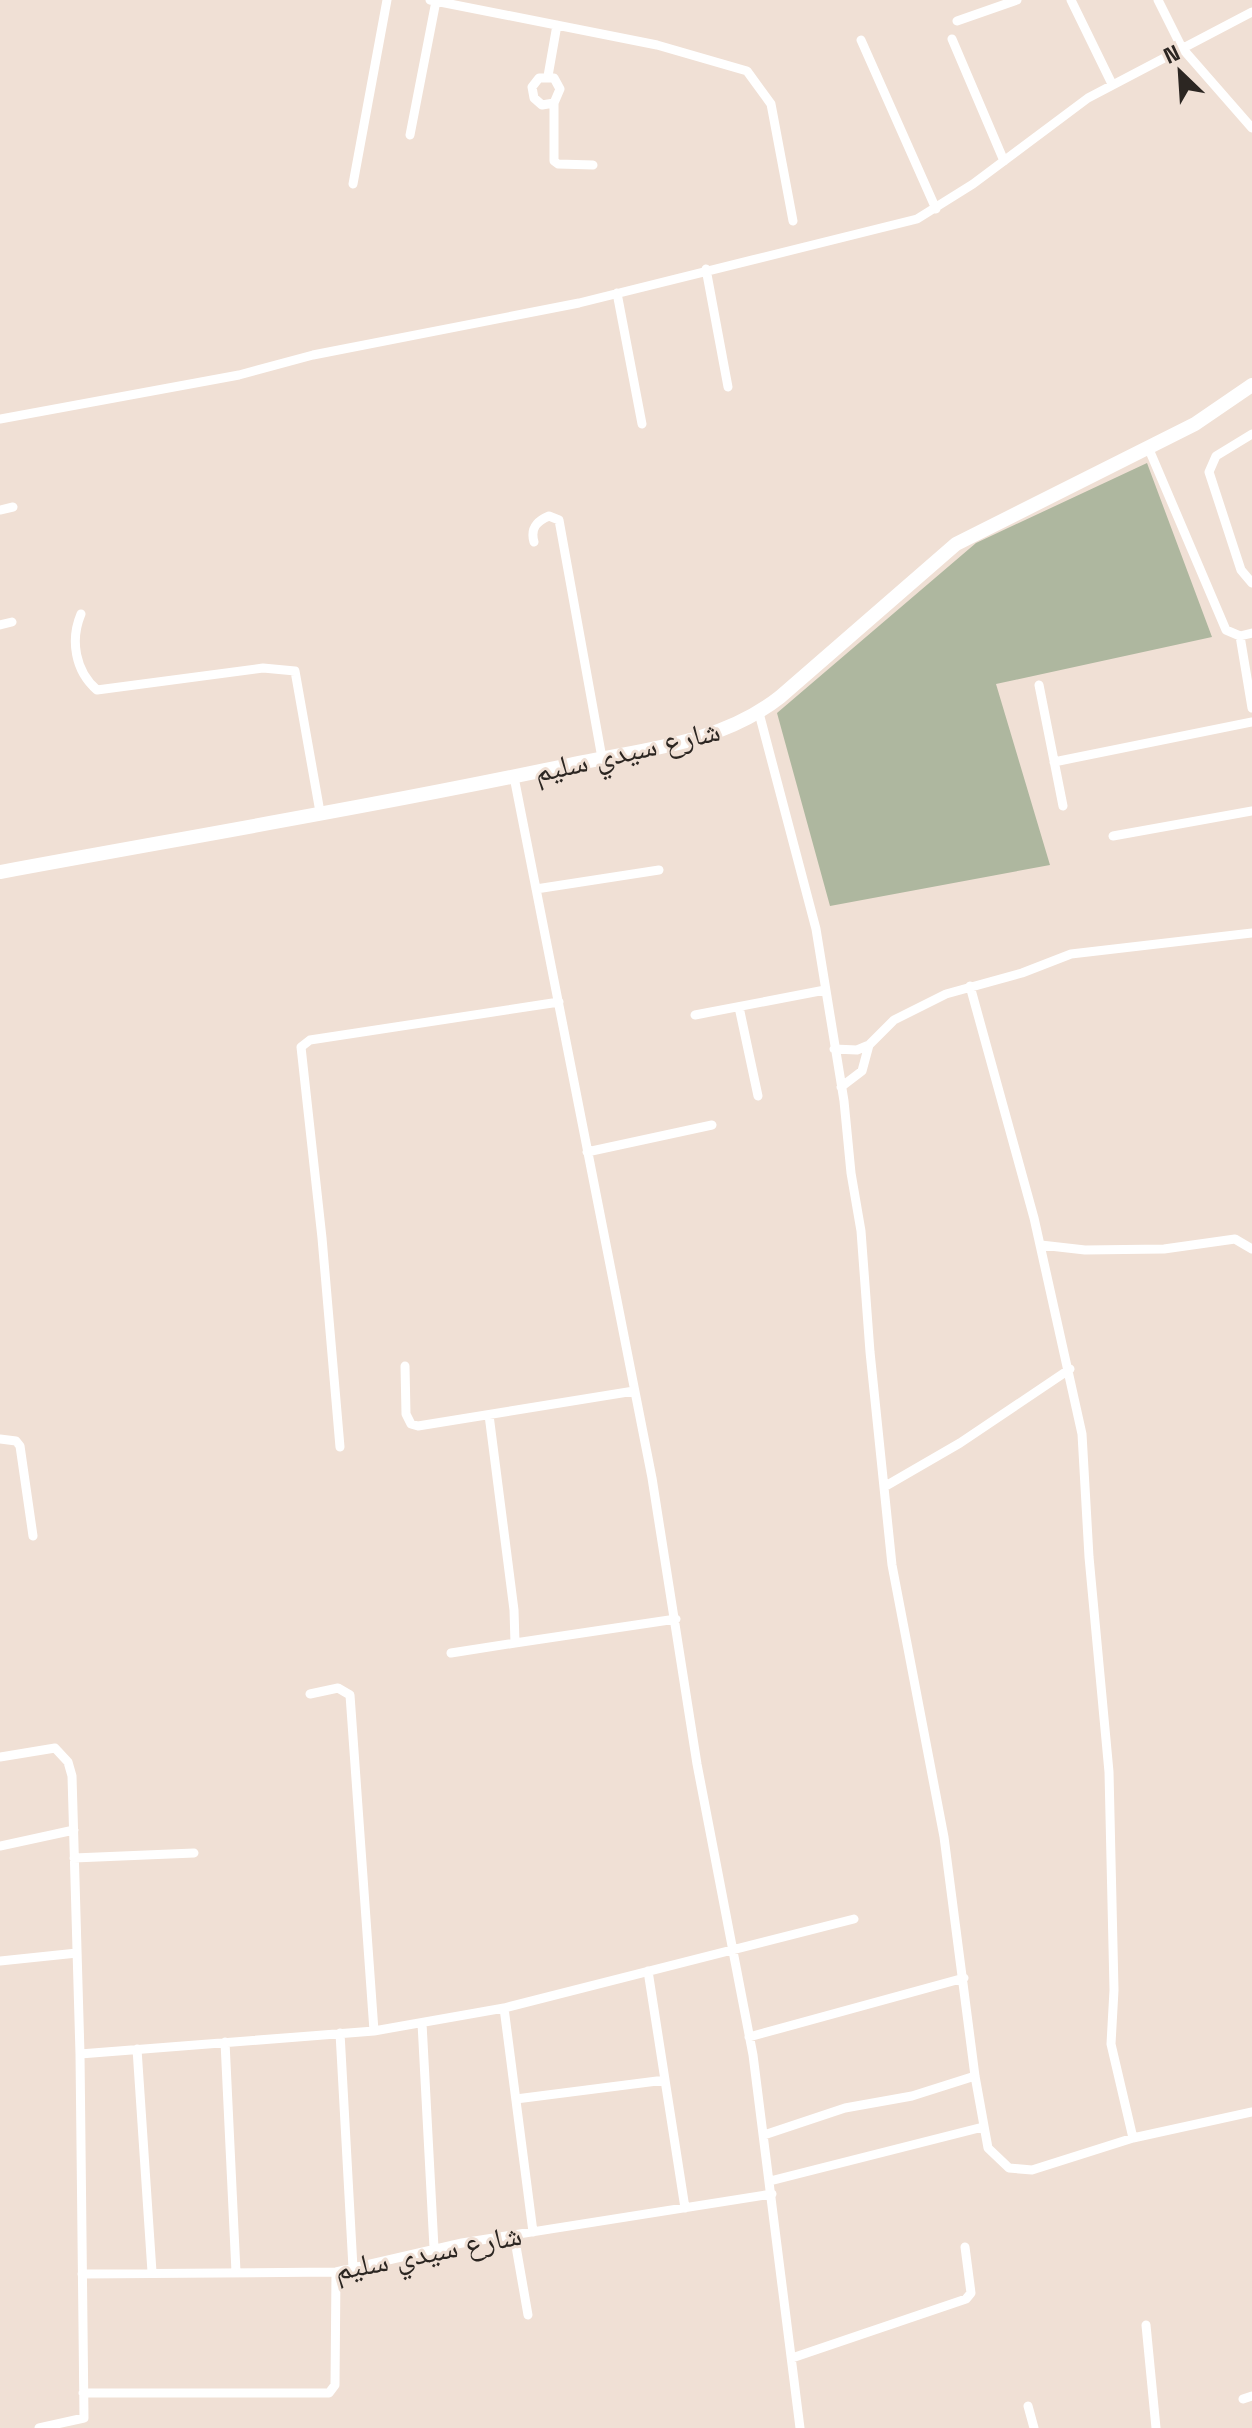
<svg xmlns="http://www.w3.org/2000/svg" width="1252" height="2428" font-family="'Space Grotesk','Noto Naskh Arabic',sans-serif">
  <style>
    .green { fill: #aeb79f }
    .lines { fill: none; stroke-linecap: round; stroke-linejoin: round }
    .street { stroke: #fff; stroke-width: 9 }
    .secondary { stroke: #fff; stroke-width: 14 }
    .labels { text-anchor: middle; dominant-baseline: central; stroke-width: 6; stroke-linejoin: round; paint-order: stroke }
    .street-label { font-size: 30px; fill: #2c2622; stroke: #f0e0d5 }
  </style>
  <rect width="100%" height="100%" fill="#f0e0d5"/>
  <path class="green" d="M1147,463L1212,637L996,684L1050,865L830,906L777,713L976,543Z"/>
  <g class="lines">
    <path class="street" d="M430,0L657,45L747,71L771,104L793,221
      M1071,0L1112,84
      M1158,0L1182,48L1252,128
      M957,21L1017,0
      M952,39L1004,161
      M861,40L936,209
      M548,76L557,25
      M554,103L542,105L534,98L532,87L539,78H554L560,89L554,103V161L558,164L593,165
      M410,135L436,1
      M353,184L387,0
      M706,269L728,387
      M617,293L642,424
      M0,419L239,375L313,355L579,303L917,219L973,184L1088,98L1252,12
      M1252,434L1216,456L1209,472L1241,570L1252,583
      M1148,447L1226,630L1240,636L1252,633
      M0,510L13,507
      M534,542C530,528 537,521 549,516L559,520L602,758
      M81,614C70,640 75,671 97,690L263,668L295,671L320,812
      M0,625L12,622
      M1240,636L1252,708
      M1039,685L1063,806
      M759,713L816,929L844,1101L851,1173L861,1231L870,1352L892,1565L944,1837L975,2076L988,2148L1009,2168L1032,2170L1133,2138L1252,2112
      M1054,762L1252,722
      M514,777L652,1478L697,1764L753,2055L800,2428
      M1113,836L1252,811
      M536,889L659,870
      M970,986L1034,1218L1082,1434L1089,1557L1109,1772L1114,1990L1111,2044L1133,2138
      M739,1007L758,1096
      M695,1015L825,990
      M834,1049L857,1050L869,1045L894,1020L946,994L1022,973L1071,954L1252,933
      M841,1087L862,1071L869,1045
      M587,1152L712,1125
      M1041,1245L1085,1250L1164,1249L1235,1239L1252,1249
      M405,1366L406,1414L411,1424L418,1426L634,1391
      M0,1439L16,1441L20,1446L33,1536
      M340,1447L322,1238L301,1047L310,1040L559,1002
      M884,1487L960,1443L1070,1369
      M515,1643L676,1619
      M451,1653L515,1643L514,1610L489,1415
      M310,1694L338,1688L350,1695L374,2031
      M0,1757L55,1748L68,1762L72,1776L80,2054
      M0,1846L74,1830
      M74,1858L194,1853
      M0,1961L77,1953
      M648,1971L685,2208
      M504,2008L533,2232
      M422,2023L434,2248
      M340,2033L353,2268
      M749,2037L964,1978
      M225,2042L236,2272
      M137,2049L152,2272
      M516,2099L665,2080
      M764,2135L845,2108L912,2096L975,2076
      M770,2181L983,2127
      M514,2235L528,2315
      M82,2274L336,2272L462,2243L772,2194
      M1146,2325L1156,2428
      M792,2358L966,2299L971,2293L965,2247
      M83,2393H329L335,2385L336,2272
      M1243,2399L1252,2396
      M1028,2406L1034,2428
      M39,2428L84,2418L80,2054L374,2031L504,2008L854,1919"/>
    <path class="secondary" d="M0,872C189,837 380,805 569,765C642,749 719,745 780,697L956,544L1195,424L1252,385"/>
  </g>
  <g class="labels">
    <g class="street-label">
      <text transform="translate(627 751) rotate(-13)">شارع سيدي سليم</text>
      <text transform="translate(428 2252) rotate(-11)">شارع سيدي سليم</text>
    </g>
  </g>
  <g transform="translate(1180 72) rotate(335)" stroke="#f0e0d5" stroke-width="6" paint-order="stroke">
  <path d="M0-6L14 30L0 20L-14 30Z" fill="#2c2622"/>
  <text y="-12" font-size="22" font-weight="bold" text-anchor="middle" fill="#2c2622">N</text>
  </g>
</svg>
